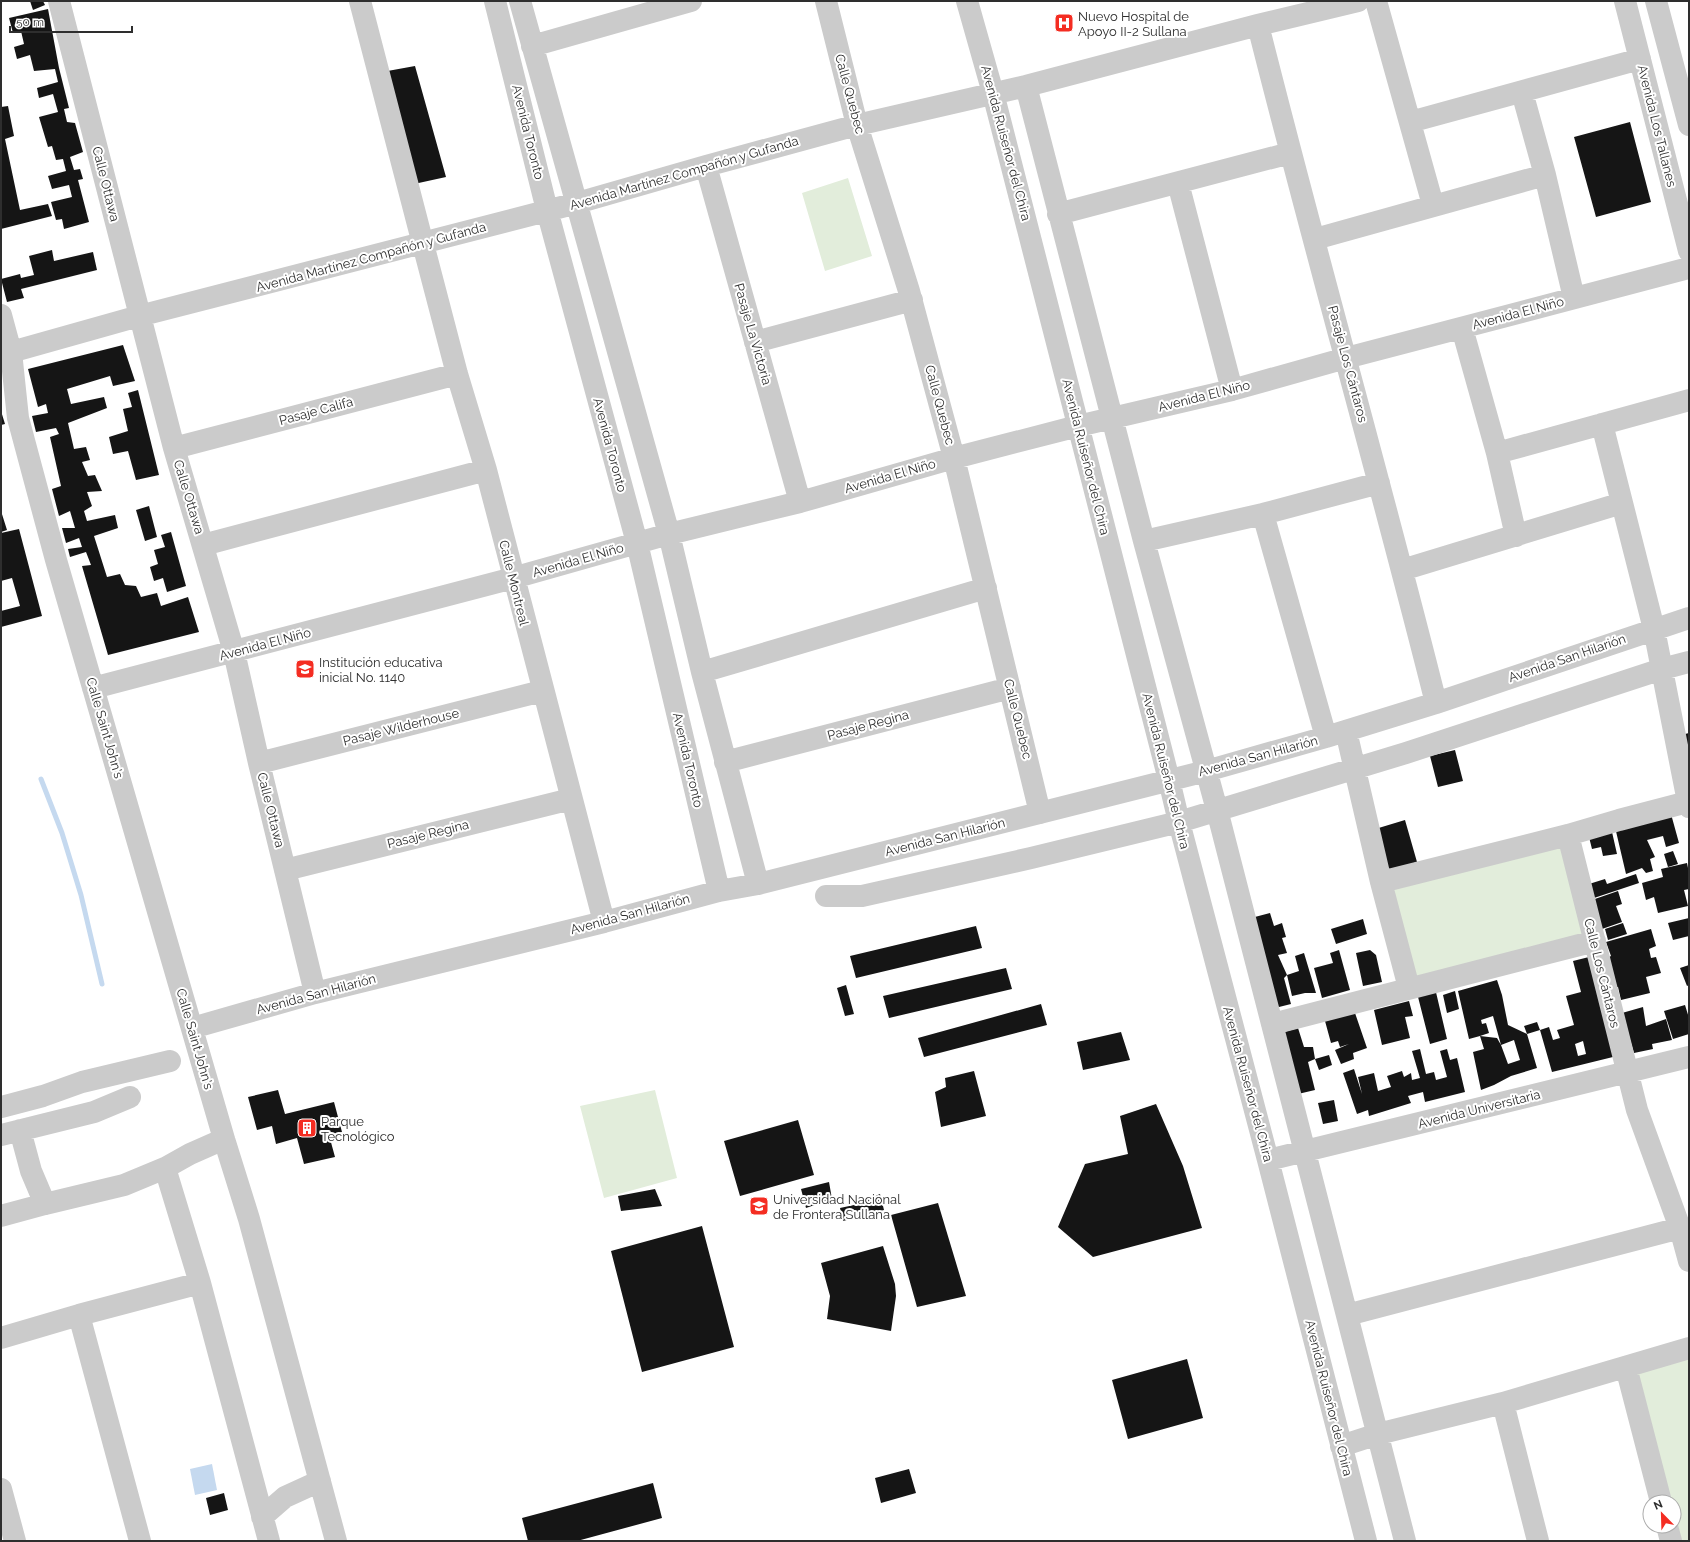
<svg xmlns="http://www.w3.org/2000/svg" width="1690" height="1542" font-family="Raleway,sans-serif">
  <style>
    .green { fill: #e2eddb }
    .water { fill: #c5d9ef }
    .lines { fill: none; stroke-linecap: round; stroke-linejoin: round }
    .stream { stroke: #c5d9ef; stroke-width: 5 }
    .building { fill: #151515; fill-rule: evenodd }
    .minor { stroke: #cbcbcb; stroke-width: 22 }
    .labels { text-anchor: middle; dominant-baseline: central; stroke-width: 4; stroke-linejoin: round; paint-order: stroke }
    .poi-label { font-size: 13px; fill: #2e2e2e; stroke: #fff; text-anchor: start }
    .street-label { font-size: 13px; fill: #2e2e2e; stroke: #fff }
  </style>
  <rect width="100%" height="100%" fill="#fff"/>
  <path class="green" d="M848,178L872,256L825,271L802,193Z
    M1568,835L1595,941L1409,988L1381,882Z
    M655,1090L677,1178L604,1198L580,1106Z
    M1689,1353V1541H1676L1674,1526V1502H1666L1631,1370Z"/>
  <path class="water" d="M212,1464L217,1490L195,1495L190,1469Z"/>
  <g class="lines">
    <path class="stream" d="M41,779L62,833L81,895L102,984"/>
  </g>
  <path class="building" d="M30,1H43L45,5L33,10Z
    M48,9L59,68L69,108L64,109L67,122L75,123L83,152L70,157L74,170L80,169L83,179L78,180L89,222L64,229L62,219L56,220L51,202L72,197L69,185L52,189L48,176L66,171L63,159L56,160L52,146L48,147L39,117L58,112L53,94L39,98L37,88L58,82L55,69L34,71L30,55L17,59L14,47L24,44L21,31L13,33L9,18Z
    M415,66L446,177L414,184L382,72Z
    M8,106L14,136L5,139L20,210L48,204L52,216L1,229V107Z
    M1630,122L1651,202L1596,217L1574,137Z
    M52,250L54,261L93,252L97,270L21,289L24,298L7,302L1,279L20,274L21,278L34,275L29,256Z
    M123,345L135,381L113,386L110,376L67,389L71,404L104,397L107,408L68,423L74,449L86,447L90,460L82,462L88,476L95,475L102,491L87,492L92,506L84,511L87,521L115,515L118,528L94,536L107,577L120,574L125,585L136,586L141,597L157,593L161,606L188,597L199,632L108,655L82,566L91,565L86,552L70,557L68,549L82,547L79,538L66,543L62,528H75L70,511L59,516L52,489L61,486L50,437L59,434L56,428L36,432L32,416L48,413L46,404L38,407L28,369Z
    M138,390L159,475L136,480L128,451L113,454L109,437L128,431L123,409L132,407L128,393Z
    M1,411L5,424L1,425Z
    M149,506L157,537L145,541L136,510Z
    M1,511L7,530L1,532Z
    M19,529L42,616L1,627V611L20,606L12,578L1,581V533Z
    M171,532L186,586L167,592L163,578L154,581L150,567L158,564L154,550L165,547L161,535Z
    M1689,733V752L1681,735Z
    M1455,750L1463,781L1438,787L1430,756Z
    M1671,814L1679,843L1666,847L1663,836L1647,840L1655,857L1650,859L1653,871L1646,873L1642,868L1626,874L1615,827Z
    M1405,820L1417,862L1385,872L1372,830Z
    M1612,832L1617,854L1603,856L1601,847L1592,849L1589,837Z
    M1673,851L1678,864L1668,867L1664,854Z
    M1687,863L1689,873V889L1684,890L1688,906L1658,913L1654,897L1646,900L1642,883L1663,877L1661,869Z
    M1636,874L1639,883L1594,898L1589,884L1605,879L1607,884Z
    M1618,891L1622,904L1616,906L1622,922L1602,929L1592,900Z
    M1270,913L1274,926L1282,923L1286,937L1282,938L1287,953L1278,955L1287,975L1284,978L1291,1004L1275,1008L1251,918Z
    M1689,918V936L1673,940L1668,923Z
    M1363,919L1367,934L1336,944L1331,929Z
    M1623,923L1627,934L1608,940L1605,929Z
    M976,926L982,948L856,978L850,956Z
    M1651,929L1656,946L1649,949L1651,958L1656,957L1661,973L1646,977L1650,993L1621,1000L1618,987L1613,988L1607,958L1611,956L1606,942Z
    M1339,950L1350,990L1322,998L1314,968L1333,963L1330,953Z
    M1370,950L1376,955L1382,982L1363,986L1356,953Z
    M1304,953L1316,993H1305L1292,996L1287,975L1299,971L1295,956Z
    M1589,957L1617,1056L1552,1072L1540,1030L1549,1027L1553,1040L1560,1038L1557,1030L1574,1025L1566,996L1581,992L1573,961ZM1583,1041L1586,1054L1578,1056L1575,1044Z
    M1689,965V985L1687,986L1680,968Z
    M1006,968L1012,989L889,1018L883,996Z
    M1497,980L1502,995L1508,1025L1527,1034L1537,1068L1511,1076L1494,1085L1481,1090L1473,1052L1484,1049L1480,1036L1497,1038L1501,1045L1493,1016L1481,1020L1482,1024L1486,1023L1489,1033L1480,1036L1469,1039L1458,991ZM1514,1040L1520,1060L1508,1064L1501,1045Z
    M846,985L854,1014L845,1016L837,988Z
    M1435,988L1447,1039L1430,1044L1417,993Z
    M1455,991L1459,1009L1447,1013L1443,995Z
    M1409,1001L1413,1016L1405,1017L1410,1038L1382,1045L1374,1010Z
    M1041,1004L1047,1025L924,1057L918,1038Z
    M1685,1005L1689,1018V1034L1673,1039L1664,1011Z
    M1643,1007L1646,1026L1666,1019L1672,1040L1652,1044L1653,1049L1634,1053L1622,1013Z
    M1355,1013L1367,1048L1353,1053L1354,1059L1341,1064L1335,1050L1349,1044L1340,1047L1338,1041L1331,1043L1325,1021Z
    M1537,1022L1540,1030L1527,1034L1524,1026Z
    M1298,1028L1304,1047H1313L1315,1059L1308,1062L1315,1090L1298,1094L1281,1033Z
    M1121,1032L1130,1060L1083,1070L1077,1042Z
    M1420,1049L1426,1074L1434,1072L1436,1080L1447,1077L1440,1051L1447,1049L1450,1060L1457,1058L1465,1092L1425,1102L1423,1092L1408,1096L1411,1103L1369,1116L1368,1110L1357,1114L1343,1073L1354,1069L1362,1094L1358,1077L1374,1073L1378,1091L1391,1087L1387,1076L1402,1071L1404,1077L1411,1073L1412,1080L1420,1078L1412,1051Z
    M1329,1055L1332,1065L1319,1070L1315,1059Z
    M974,1071L986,1116L941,1127L935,1092L946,1087L945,1078Z
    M278,1090L285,1114L334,1102L342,1132L329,1135L335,1157L304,1164L297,1138L276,1144L272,1126L257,1130L248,1097Z
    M1334,1100L1338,1121L1323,1124L1318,1103Z
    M1156,1104L1183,1166L1202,1228L1093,1257L1058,1227L1085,1164L1128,1154L1120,1116Z
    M798,1120L814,1175L740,1196L724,1141Z
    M829,1182L832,1199L806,1208L801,1189Z
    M655,1189L662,1206L621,1211L618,1196Z
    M880,1194L884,1210L843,1221L840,1208L854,1205Z
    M938,1203L966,1296L917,1307L891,1215Z
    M702,1226L734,1347L642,1372L611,1251Z
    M883,1246L895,1284L896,1296L891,1331L827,1319L830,1296L821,1263Z
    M1187,1359L1203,1418L1128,1439L1112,1380Z
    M909,1469L916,1493L881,1503L875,1478Z
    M653,1483L662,1518L577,1541H528L522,1518Z
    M224,1493L228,1510L210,1515L206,1498Z"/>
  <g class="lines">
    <path class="minor" d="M59,1L174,448L234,652L259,763L315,993
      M360,1L423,244L457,374L486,470L604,922
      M495,1L547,210L637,543L719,891
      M520,1L669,534L702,672L758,884
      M826,1L857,125L909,291L954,458L1040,813
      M967,1L993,93L1169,780L1179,822L1268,1160L1366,1541
      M1376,1L1433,205
      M1625,1L1689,251
      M1656,1L1689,125
      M1258,25C1315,252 1379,476 1436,703
      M532,46L691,1
      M1026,86L1144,541L1217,810L1405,1541
      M1522,92L1545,175L1574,298
      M1410,122L1640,59
      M706,166L800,502
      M1178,183L1232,390
      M1058,214L1290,153
      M1315,239L1545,175
      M1,315L11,352L18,418L56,560L224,1139L249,1219L336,1541
      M1462,328L1497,453L1516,536
      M755,342L912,300
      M11,352L139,316L577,203L706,166L857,125L1026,86L1258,25L1358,1
      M1602,424L1654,629L1689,807
      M174,448L457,374
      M1497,453L1689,400
      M1263,514L1326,737
      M1144,541L1263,514L1379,483
      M203,545L486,470
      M1402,570L1622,503
      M702,672L986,588
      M93,688L513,578L669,534L800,502L954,458L1078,426L1232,390L1346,358L1689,268
      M1346,731L1381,882L1409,988
      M725,762L1010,688
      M259,763L542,691
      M1568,835L1637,1110L1680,1228L1689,1261
      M285,870L571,799
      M1381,882L1568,835L1619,820L1688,802
      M826,896H862L1031,858L1179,822L1406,753L1662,669L1689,662
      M1272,1024L1595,941
      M192,1028L315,993L604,922L719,891L758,884L1206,771L1326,737L1436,703L1689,618
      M1,1107L43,1096L82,1082L170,1061
      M20,1130L31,1171L45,1204
      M1,1135L94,1112L130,1097
      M1268,1160L1689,1057
      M165,1168L200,1283L269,1541
      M1,1216L45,1204L124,1185L165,1168L190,1154L224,1139
      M79,1315L140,1541
      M1347,1315L1680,1228
      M1,1338L79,1315L200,1283
      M1626,1367L1661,1502
      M1503,1403L1538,1541
      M1341,1446L1378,1434L1503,1403L1689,1348
      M1,1489L15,1541
      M262,1517L285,1497L320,1481
      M1667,1526L1671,1541"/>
  </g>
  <defs>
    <symbol id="hospital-square" viewBox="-11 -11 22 22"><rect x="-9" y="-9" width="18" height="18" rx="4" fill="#f42d22" stroke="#fff"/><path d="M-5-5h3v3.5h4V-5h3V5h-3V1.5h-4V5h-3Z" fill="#fff"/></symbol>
    <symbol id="school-square" viewBox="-11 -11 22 22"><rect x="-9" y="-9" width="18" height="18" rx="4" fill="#f42d22" stroke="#fff"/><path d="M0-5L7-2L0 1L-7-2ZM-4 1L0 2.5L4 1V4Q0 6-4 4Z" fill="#fff"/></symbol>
    <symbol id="building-square" viewBox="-11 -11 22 22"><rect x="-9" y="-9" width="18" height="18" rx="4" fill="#f42d22" stroke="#fff"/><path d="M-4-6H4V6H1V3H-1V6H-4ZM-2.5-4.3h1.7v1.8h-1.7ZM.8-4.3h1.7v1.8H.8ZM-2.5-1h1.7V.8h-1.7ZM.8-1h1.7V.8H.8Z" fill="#fff"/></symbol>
    <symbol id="university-square" viewBox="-11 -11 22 22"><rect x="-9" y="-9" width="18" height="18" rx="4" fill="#f42d22" stroke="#fff"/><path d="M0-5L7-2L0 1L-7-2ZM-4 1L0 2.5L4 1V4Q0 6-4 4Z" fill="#fff"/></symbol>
  </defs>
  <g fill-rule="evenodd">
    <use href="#hospital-square" x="1053" y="12" width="22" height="22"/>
    <use href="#school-square" x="294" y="658" width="22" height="22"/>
    <use href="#building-square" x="296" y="1117" width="22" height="22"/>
    <use href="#university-square" x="748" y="1195" width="22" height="22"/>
  </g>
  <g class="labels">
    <g class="poi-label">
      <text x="1078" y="16">Nuevo Hospital de<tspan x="1078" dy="15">Apoyo II-2 Sullana</tspan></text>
      <text x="319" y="662">Institución educativa<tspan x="319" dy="15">inicial No. 1140</tspan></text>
      <text x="321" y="1121">Parque<tspan x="321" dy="15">Tecnológico</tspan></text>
      <text x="773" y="1199">Universidad Nacional<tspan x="773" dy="15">de Frontera Sullana</tspan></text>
    </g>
    <g class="street-label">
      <text transform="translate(850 94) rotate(75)">Calle Quebec</text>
      <text transform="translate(1657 126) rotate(76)">Avenida Los Tallanes</text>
      <text transform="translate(528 132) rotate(76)">Avenida Toronto</text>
      <text transform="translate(1006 143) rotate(75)">Avenida Ruiseñor del Chira</text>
      <text transform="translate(684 173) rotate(-16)">Avenida Martínez Compañón y Gufanda</text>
      <text transform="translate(106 184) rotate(76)">Calle Ottawa</text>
      <text transform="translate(371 257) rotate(-15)">Avenida Martínez Compañón y Gufanda</text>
      <text transform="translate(1518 313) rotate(-15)">Avenida El Niño</text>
      <text transform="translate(753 334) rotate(74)">Pasaje La Victoria</text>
      <text transform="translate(1348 364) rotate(75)">Pasaje Los Cántaros</text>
      <text transform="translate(1204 396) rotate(-14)">Avenida El Niño</text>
      <text transform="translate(940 405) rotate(75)">Calle Quebec</text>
      <text transform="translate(316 411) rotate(-15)">Pasaje Califa</text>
      <text transform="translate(610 445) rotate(75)">Avenida Toronto</text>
      <text transform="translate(1086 457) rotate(76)">Avenida Ruiseñor del Chira</text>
      <text transform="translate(890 476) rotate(-16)">Avenida El Niño</text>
      <text transform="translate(189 497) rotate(73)">Calle Ottawa</text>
      <text transform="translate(578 560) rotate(-16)">Avenida El Niño</text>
      <text transform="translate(514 583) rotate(76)">Calle Montreal</text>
      <text transform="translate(265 644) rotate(-15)">Avenida El Niño</text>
      <text transform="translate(1567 658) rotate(-19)">Avenida San Hilarión</text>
      <text transform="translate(1018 719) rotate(76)">Calle Quebec</text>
      <text transform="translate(868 725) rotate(-15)">Pasaje Regina</text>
      <text transform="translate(401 727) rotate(-14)">Pasaje Wilderhouse</text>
      <text transform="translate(105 728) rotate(74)">Calle Saint John's</text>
      <text transform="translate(1258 756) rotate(-15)">Avenida San Hilarión</text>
      <text transform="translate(688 760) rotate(77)">Avenida Toronto</text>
      <text transform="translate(1166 771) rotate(76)">Avenida Ruiseñor del Chira</text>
      <text transform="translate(271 810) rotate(76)">Calle Ottawa</text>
      <text transform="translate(428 834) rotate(-14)">Pasaje Regina</text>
      <text transform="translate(945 837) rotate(-14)">Avenida San Hilarión</text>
      <text transform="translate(630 914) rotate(-15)">Avenida San Hilarión</text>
      <text transform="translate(1602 973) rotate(76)">Calle Los Cántaros</text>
      <text transform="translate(316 994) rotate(-15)">Avenida San Hilarión</text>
      <text transform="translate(195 1039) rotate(74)">Calle Saint John's</text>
      <text transform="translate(1248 1084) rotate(75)">Avenida Ruiseñor del Chira</text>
      <text transform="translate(1479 1109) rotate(-14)">Avenida Universitaria</text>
      <text transform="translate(1329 1398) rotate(76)">Avenida Ruiseñor del Chira</text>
    </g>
  </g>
  <rect width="1690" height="1542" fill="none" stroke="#2e2e2e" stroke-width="4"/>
  <g transform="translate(1662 1514) rotate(337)"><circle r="19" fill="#ffffff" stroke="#ababab"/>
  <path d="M0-3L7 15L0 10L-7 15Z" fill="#f42d22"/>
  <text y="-6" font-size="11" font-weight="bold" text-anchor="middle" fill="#2e2e2e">N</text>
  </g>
  <path d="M10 26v6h122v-6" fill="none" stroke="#2e2e2e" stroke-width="2"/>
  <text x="16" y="26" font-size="12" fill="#2e2e2e" stroke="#ffffff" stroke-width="3" paint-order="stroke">50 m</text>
</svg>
